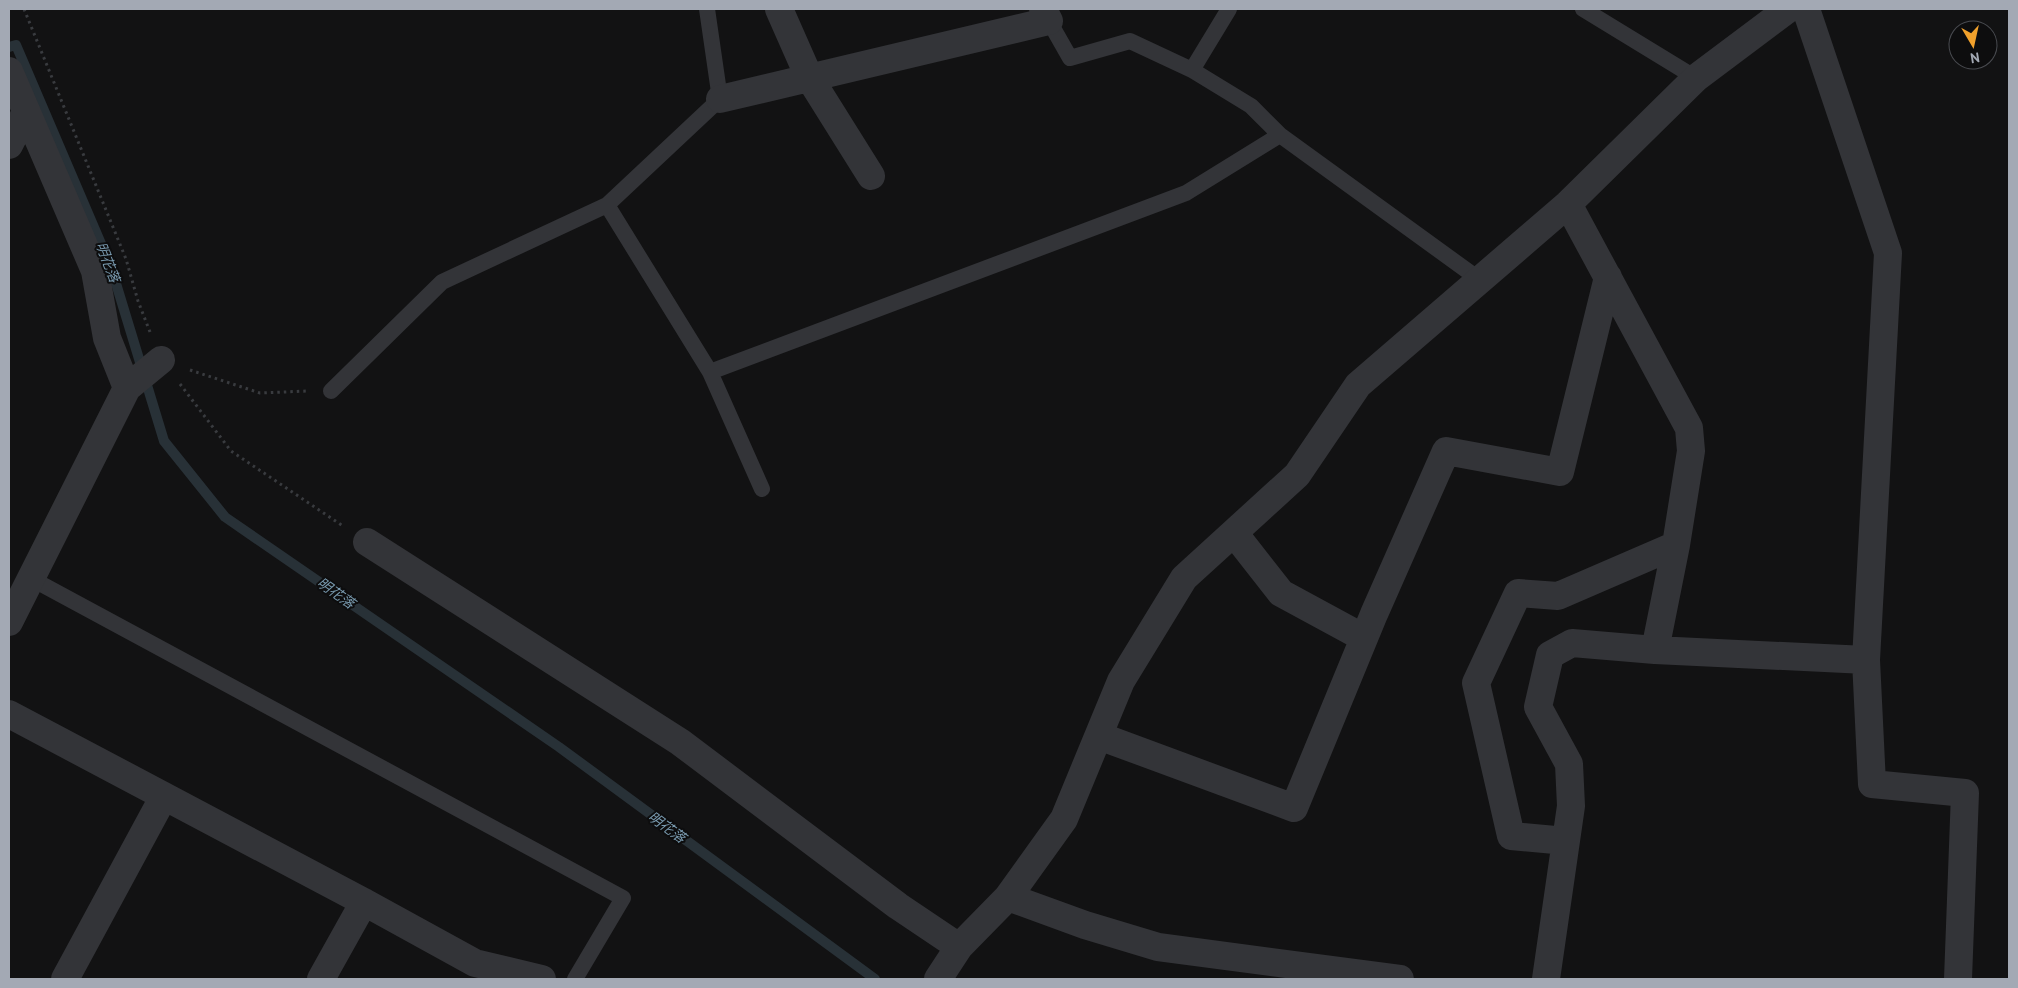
<svg xmlns="http://www.w3.org/2000/svg" width="2018" height="988" font-family="'PT Sans','Noto Sans JP',sans-serif">
  <style>
    .lines { fill: none; stroke-linecap: round; stroke-linejoin: round }
    .stream { stroke: #283137; stroke-width: 10 }
    .path { stroke: #393b3f; stroke-width: 3; stroke-dasharray: 2.5 4; stroke-linecap: butt }
    .service { stroke: #333438; stroke-width: 16 }
    .minor { stroke: #333438; stroke-width: 28 }
    .labels { text-anchor: middle; dominant-baseline: central; stroke-width: 4; stroke-linejoin: round; paint-order: stroke }
    .water-label { font-size: 14px; font-style: italic; fill: #799aaf; stroke: #0d0d0e }
  </style>
  <rect width="100%" height="100%" fill="#121213"/>
  <g class="lines">
    <path class="stream" d="M9,47L16,45L111,267L164,441L225,517L559,747L875,979"/>
    <path class="path" d="M24,9L126,259L138,301L150,332
      M190,370L260,393L307,391
      M180,384L231,451L343,526"/>
    <path class="service" d="M1583,9L1696,78
      M1049,21L1070,58L1130,41L1192,70L1251,106L1280,135L1480,280
      M1192,70L1229,9
      M607,205L710,372L762,489
      M710,372L1186,193L1280,135
      M331,391L442,282L607,205L720,99L707,9
      M32,579L623,898L575,979"/>
    <path class="minor" d="M779,9L809,77L871,176
      M1806,9L1888,253L1866,660L1872,784L1965,793L1958,979
      M9,71L95,271L107,338L127,388
      M720,99L1049,21L1043,9
      M9,145L26,112
      M1568,204L1689,428L1691,451L1676,545L1655,650
      M1234,533L1281,593L1364,638
      M367,542L680,742L898,906L959,947
      M9,622L127,388L161,360
      M9,714L364,902L475,963L542,979
      M1099,736L1294,808L1374,614L1446,451L1560,472L1608,277
      M1566,841L1511,836L1476,683L1518,593L1558,596L1676,545
      M1008,897L1085,925L1158,947L1400,979
      M65,979L164,796
      M321,979L364,902
      M938,979L959,947L1008,897L1064,819L1121,681L1184,578L1297,475L1358,385L1568,204L1696,78L1788,9
      M1546,979L1571,806L1569,764L1538,707L1550,655L1572,643L1655,650L1866,660"/>
  </g>
  <g class="labels">
    <g class="water-label">
      <text transform="translate(108 262) rotate(69)">明花落</text>
      <text transform="translate(336 593) rotate(35)">明花落</text>
      <text transform="translate(667 827) rotate(36)">明花落</text>
    </g>
  </g>
  <rect width="2018" height="988" fill="none" stroke="#a3a9b4" stroke-width="20"/>
  <g transform="translate(1973 45) rotate(171)"><circle r="24" fill="#0d0d0e" stroke="#494b50"/>
  <path d="M0-4L9 19L0 12L-9 19Z" fill="#f1a12c"/>
  <text y="-8" font-size="14" font-weight="bold" text-anchor="middle" fill="#a3a9b4">N</text>
  </g>
</svg>
